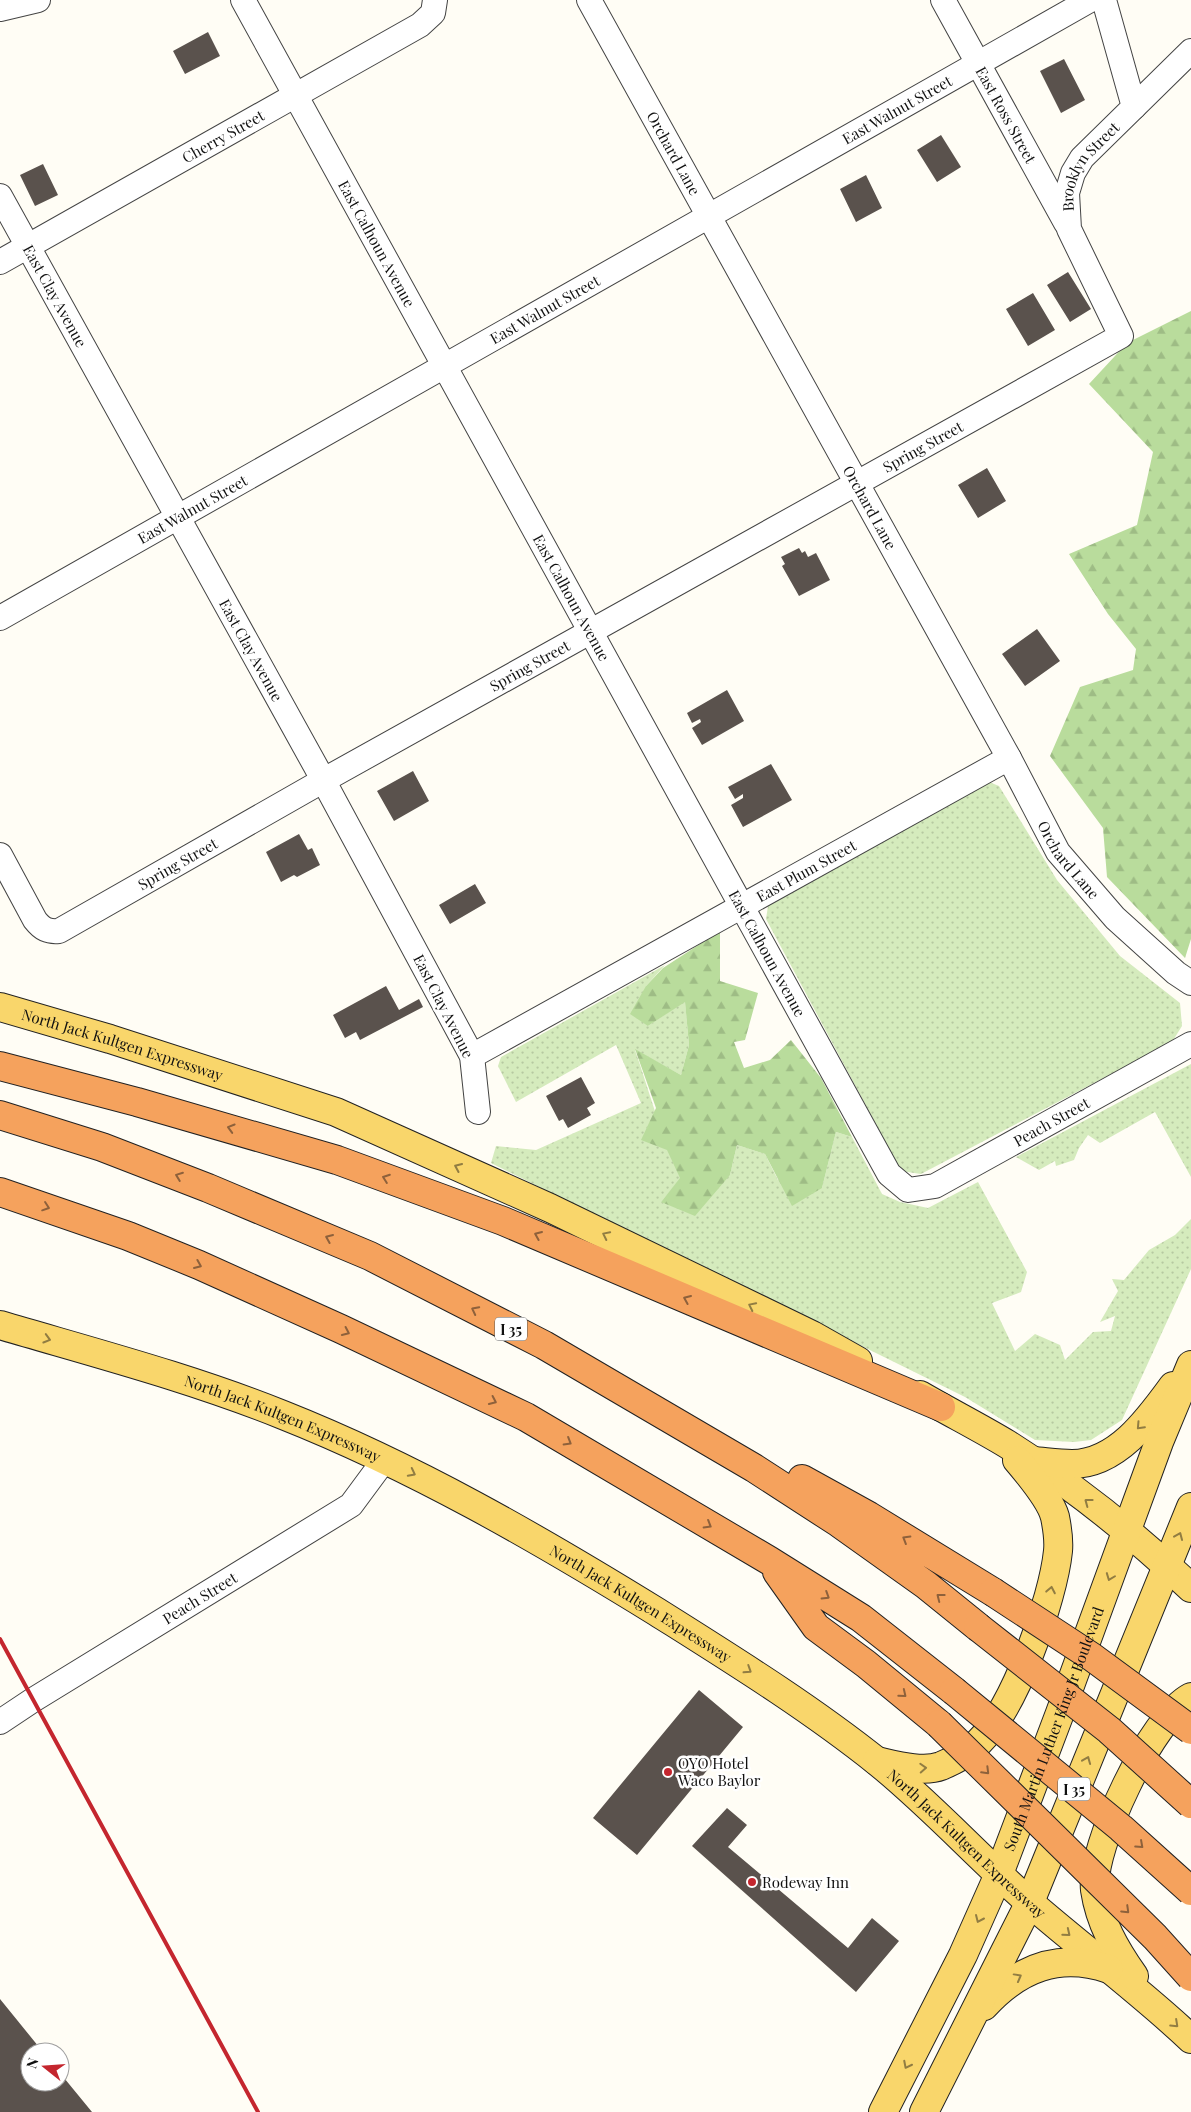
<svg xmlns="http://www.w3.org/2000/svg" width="1191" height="2112" font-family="'Playfair Display',serif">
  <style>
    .grass { fill: url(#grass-dots) }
    .forest { fill: url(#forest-firs) }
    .building { fill: #5a524d }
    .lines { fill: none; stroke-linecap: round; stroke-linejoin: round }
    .minor-casing { stroke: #444; stroke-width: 26 }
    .major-casing { stroke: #222; stroke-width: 30 }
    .highway-casing { stroke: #222; stroke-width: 30 }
    .minor { stroke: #fff; stroke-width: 24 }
    .major { stroke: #f9d66b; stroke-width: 28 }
    .highway { stroke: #f5a25d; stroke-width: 28 }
    .rail { stroke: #c4262e; stroke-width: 4 }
    .highway-bridge-casing { stroke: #222; stroke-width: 30; stroke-linecap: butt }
    .highway-bridge { stroke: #f5a25d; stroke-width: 28 }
    .oneway { stroke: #8e613b }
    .oneway2 { stroke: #917d42 }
    .poi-dot { fill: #c4262e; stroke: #fff; stroke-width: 2 }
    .labels { text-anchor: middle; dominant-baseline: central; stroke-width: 5; stroke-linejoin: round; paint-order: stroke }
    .shield { fill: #fff; stroke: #585858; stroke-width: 1 }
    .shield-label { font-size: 14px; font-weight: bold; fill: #111 }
    .street-label { font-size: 15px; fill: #111; stroke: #fff }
    .poi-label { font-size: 15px; fill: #111; stroke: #fff; text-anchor: start }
  </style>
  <defs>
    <pattern id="grass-dots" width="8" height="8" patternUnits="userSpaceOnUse" patternTransform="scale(1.25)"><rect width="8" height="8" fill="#d5ebbd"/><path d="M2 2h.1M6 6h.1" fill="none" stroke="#b6c8a1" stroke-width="1.8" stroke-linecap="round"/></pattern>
    <pattern id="forest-firs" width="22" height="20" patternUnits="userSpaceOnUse" patternTransform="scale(1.25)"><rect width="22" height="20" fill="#b9dc9c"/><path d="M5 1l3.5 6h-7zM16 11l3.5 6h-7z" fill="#9ebc85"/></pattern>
  </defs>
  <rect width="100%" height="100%" fill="#fffdf5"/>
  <path class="grass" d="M989,782L999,786L1057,880L1120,956L1180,1003L1182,1026L1172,1042L921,1174L901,1171L766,919L768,906Z
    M665,965L646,986L648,1026L685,1001L689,1045L681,1075L635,1050C650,1093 661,1137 681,1178L661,1202L730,1175L737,1145L765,1154L778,1180L822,1188L836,1132L852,1137L882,1194L900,1202L928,1208L978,1182L1027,1272L1021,1292L992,1303L1015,1351L1035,1334L1060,1345L1065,1360L1093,1332L1111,1331L1115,1316L1100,1322L1118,1291L1112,1279L1124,1280L1149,1250L1175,1235L1191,1219V1269L1122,1420L1091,1440L1074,1442L1035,1440L965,1397L491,1163L496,1146L536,1150L641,1103L616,1045L516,1102L498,1066L501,1057Z
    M1191,1064V1177L1155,1112L1100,1143L1088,1135L1079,1148L1074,1160L1056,1166L1055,1161L1039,1170L1016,1157Z"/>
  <path class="forest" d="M1191,311V939L1185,958L1107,877L1103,828L1050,756L1080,687L1133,670L1136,649L1108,614L1069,554L1137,525L1153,452L1089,384L1127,343Z
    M720,931V981L758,993L745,1040L734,1042L744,1068L770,1060L791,1040L821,1078L852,1137L836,1132L822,1188L792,1206L765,1154L737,1145L730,1175L695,1216L661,1202L680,1178L667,1150L641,1140L656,1108L635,1049L681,1075L689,1045L685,1002L648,1026L630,1014L646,986L663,968Z"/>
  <path class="building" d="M208,32L220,56L185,74L173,51Z
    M1064,59L1085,100L1061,113L1040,71Z
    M941,135L961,167L937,182L917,150Z
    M43,164L58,195L35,206L20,175Z
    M866,175L882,208L856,222L840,189Z
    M1068,272L1091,309L1070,322L1047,285Z
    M1033,293L1055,330L1028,346L1006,309Z
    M987,468L1006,501L978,518L958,485Z
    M799,548L802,553L805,551L808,557L816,553L830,580L799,596L782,566L785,564L781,557Z
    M1037,629L1060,661L1025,686L1002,654Z
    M727,690L744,721L702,745L692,728L701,722L700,719L692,723L687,713Z
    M771,764L792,800L743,827L731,805L743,798V794L735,799L728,787Z
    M413,771L429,801L394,821L377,791Z
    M299,834L308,850L312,848L320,865L297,877L294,875L281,882L266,852Z
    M475,884L486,903L450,924L439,905Z
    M386,986L399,1010L419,999L423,1007L360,1040L356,1032L345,1038L333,1015Z
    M581,1077L595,1103L587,1108L591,1115L568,1128L563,1119L559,1121L546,1096Z
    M699,1690L743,1727L637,1855L593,1818Z
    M727,1808L747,1825L728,1847L848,1948L872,1918L899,1941L856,1992L692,1846Z
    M0,1999L43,2052H30V2082H60V2073L92,2112H0Z"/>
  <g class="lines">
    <defs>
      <g id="minor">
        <path id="s1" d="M243,0L889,1174L908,1190L935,1186L1191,1044"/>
        <path id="s2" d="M589,0L1009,758L1058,852L1115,918L1176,973L1191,983"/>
        <path id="s3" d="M943,0L1066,223"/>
        <path d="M0,9L38,0"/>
        <path d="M1134,107L1191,51"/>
        <path id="s4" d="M0,196L315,765L472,1056L478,1112"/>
        <path id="s5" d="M0,262L420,25L433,13L435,0"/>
        <path id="s6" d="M0,618L1090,0"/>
        <path id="s7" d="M0,855L35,920C42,929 48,932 59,931L324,780L1121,336L1069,229L1067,193L1073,173L1082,158L1134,107L1104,0"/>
        <path id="s8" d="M472,1056L1009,758"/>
        <path id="s9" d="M0,1722L33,1700L351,1505L385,1459"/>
      </g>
      <g id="major">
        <path id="s10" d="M0,1007L110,1039L336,1112L550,1208L812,1335L858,1361"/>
        <path id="s11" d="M0,1325C95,1353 191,1378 283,1415C414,1467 537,1538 657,1612C733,1660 809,1707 879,1763C932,1806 978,1857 1029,1902C1083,1949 1139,1990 1191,2039"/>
        <path d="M920,1395C949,1412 979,1427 1007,1444C1071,1484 1136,1536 1191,1588"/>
        <path d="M1033,1461C1046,1462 1059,1464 1072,1464C1117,1464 1149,1419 1173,1386"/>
        <path d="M877,1761C895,1765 923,1773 941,1766C953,1761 970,1752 979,1742C1015,1707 1053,1600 1058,1551C1059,1541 1057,1527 1055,1517C1051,1501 1028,1473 1017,1460"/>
        <path d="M1134,1976C1115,1949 1100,1923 1095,1890C1090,1848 1152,1717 1191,1697"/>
        <path d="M984,2006C1019,1968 1059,1952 1109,1969"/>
        <path id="s12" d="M883,2112L963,1955L999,1874L1060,1713L1159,1442L1191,1365"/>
        <path d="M924,2112L1030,1902L1191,1507"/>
      </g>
      <path id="highway" d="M0,1066L137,1102L337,1160L503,1221L941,1407
        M0,1115L102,1147L208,1188L370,1256L544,1345L754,1468L839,1523L926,1585L978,1627
        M0,1192L128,1236L199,1265L341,1329L526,1417L770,1561L861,1618L954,1691
        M802,1479L869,1516L993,1592
        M777,1572L816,1627L866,1664L939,1724"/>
    </defs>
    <use href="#minor" class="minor-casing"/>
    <use href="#major" class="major-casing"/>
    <use href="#highway" class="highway-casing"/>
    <use href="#minor" class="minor"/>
    <use href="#major" class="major"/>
    <use href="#highway" class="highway"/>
    <path class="rail" d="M0,1639L258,2112"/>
    <defs>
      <path id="highway-bridge" d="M993,1592L1092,1657L1191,1730
        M978,1627L1109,1730L1191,1804
        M954,1691L1121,1828L1191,1891
        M939,1724L1155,1937L1191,1977"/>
    </defs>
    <use href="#highway-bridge" class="highway-bridge-casing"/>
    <use href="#highway-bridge" class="highway-bridge"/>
  </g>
  <defs><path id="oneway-chevron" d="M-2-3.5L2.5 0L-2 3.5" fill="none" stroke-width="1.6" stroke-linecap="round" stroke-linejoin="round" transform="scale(1.25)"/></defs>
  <g class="oneway">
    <use href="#oneway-chevron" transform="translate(231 1128) rotate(-164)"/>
    <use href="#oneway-chevron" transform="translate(179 1176) rotate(-159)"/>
    <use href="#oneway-chevron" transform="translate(386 1178) rotate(-160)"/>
    <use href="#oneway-chevron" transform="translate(46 1207) rotate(19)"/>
    <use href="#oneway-chevron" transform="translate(538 1235) rotate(-157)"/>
    <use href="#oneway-chevron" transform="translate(329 1238) rotate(-157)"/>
    <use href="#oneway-chevron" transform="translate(198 1265) rotate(23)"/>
    <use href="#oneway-chevron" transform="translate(687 1299) rotate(-157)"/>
    <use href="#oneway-chevron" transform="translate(475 1310) rotate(-153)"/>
    <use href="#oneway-chevron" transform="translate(346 1332) rotate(25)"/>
    <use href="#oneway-chevron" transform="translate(493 1401) rotate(25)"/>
    <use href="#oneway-chevron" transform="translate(568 1442) rotate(31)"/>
    <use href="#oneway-chevron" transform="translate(708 1525) rotate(31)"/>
    <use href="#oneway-chevron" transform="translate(906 1539) rotate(-149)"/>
    <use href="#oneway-chevron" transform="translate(826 1596) rotate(32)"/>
    <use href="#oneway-chevron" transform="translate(940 1597) rotate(-142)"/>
    <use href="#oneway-chevron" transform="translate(903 1694) rotate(39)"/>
    <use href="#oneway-chevron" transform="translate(986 1771) rotate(45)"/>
    <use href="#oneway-chevron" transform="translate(1140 1845) rotate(42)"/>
    <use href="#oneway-chevron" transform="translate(1126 1910) rotate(44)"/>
  </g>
  <g class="oneway2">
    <use href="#oneway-chevron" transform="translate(458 1167) rotate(-156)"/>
    <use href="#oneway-chevron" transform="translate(606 1235) rotate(-154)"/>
    <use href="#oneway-chevron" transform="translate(752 1306) rotate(-154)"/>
    <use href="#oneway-chevron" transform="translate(47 1339) rotate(16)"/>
    <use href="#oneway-chevron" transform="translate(1140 1426) rotate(133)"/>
    <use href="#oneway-chevron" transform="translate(412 1473) rotate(27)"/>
    <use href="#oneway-chevron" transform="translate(1088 1502) rotate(-143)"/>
    <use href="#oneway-chevron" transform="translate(1179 1536) rotate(-67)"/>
    <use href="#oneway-chevron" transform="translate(1110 1577) rotate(111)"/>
    <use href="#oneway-chevron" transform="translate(1051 1590) rotate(-79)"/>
    <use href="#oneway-chevron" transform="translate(748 1670) rotate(33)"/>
    <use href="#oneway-chevron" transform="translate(1087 1760) rotate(-68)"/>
    <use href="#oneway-chevron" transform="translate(923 1768) rotate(-3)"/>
    <use href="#oneway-chevron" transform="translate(979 1919) rotate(114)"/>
    <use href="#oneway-chevron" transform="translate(1067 1933) rotate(39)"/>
    <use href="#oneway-chevron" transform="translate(1018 1977) rotate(-29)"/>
    <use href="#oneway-chevron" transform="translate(1175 2024) rotate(43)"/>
    <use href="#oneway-chevron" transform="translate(907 2065) rotate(117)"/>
  </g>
  <g class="poi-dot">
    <circle cx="668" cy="1772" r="5"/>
    <circle cx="752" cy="1882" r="5"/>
  </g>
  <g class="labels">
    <g class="shield">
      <rect x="495" y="1317.5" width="32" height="23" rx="4"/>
      <rect x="1058" y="1777.5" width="32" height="23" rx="4"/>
    </g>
    <g class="shield-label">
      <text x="511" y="1329">I 35</text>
      <text x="1074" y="1789">I 35</text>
    </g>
    <g class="street-label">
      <text stroke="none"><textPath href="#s6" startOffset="1031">East Walnut Street</textPath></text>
      <text stroke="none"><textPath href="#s3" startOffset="131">East Ross Street</textPath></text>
      <text stroke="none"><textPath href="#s5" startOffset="256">Cherry Street</textPath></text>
      <text stroke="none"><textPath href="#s2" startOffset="175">Orchard Lane</textPath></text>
      <text stroke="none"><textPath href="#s7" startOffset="1508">Brooklyn Street</textPath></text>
      <text stroke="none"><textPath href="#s1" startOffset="278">East Calhoun Avenue</textPath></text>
      <text stroke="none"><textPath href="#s4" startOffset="114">East Clay Avenue</textPath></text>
      <text stroke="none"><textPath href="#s6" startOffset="626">East Walnut Street</textPath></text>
      <text stroke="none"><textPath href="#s7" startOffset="1092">Spring Street</textPath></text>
      <text stroke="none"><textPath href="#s2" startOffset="580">Orchard Lane</textPath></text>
      <text stroke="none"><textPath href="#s6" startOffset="221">East Walnut Street</textPath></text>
      <text stroke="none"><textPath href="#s1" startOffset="682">East Calhoun Avenue</textPath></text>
      <text stroke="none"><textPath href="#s4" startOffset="519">East Clay Avenue</textPath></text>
      <text stroke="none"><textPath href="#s7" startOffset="642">Spring Street</textPath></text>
      <text stroke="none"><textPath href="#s2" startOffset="985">Orchard Lane</textPath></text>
      <text stroke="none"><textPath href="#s7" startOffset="238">Spring Street</textPath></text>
      <text stroke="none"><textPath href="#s8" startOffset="382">East Plum Street</textPath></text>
      <text stroke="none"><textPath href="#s1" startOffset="1088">East Calhoun Avenue</textPath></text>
      <text transform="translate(444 1006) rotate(63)">East Clay Avenue</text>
      <text stroke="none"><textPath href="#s10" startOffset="128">North Jack Kultgen Expressway</textPath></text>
      <text stroke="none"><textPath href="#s1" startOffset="1525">Peach Street</textPath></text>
      <text stroke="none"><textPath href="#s11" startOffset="298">North Jack Kultgen Expressway</textPath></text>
      <text stroke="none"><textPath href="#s9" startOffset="235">Peach Street</textPath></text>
      <text stroke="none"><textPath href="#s11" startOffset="702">North Jack Kultgen Expressway</textPath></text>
      <text stroke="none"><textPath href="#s12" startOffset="420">South Martin Luther King Jr Boulevard</textPath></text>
      <text stroke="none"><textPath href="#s11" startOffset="1108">North Jack Kultgen Expressway</textPath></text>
    </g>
    <g class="poi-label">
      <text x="678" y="1763">OYO Hotel<tspan x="678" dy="17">Waco Baylor</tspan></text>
      <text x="762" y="1882">Rodeway Inn</text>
    </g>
  </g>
  <g transform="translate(45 2067) rotate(287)"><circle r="24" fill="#ffffff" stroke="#a0a0a0"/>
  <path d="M0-4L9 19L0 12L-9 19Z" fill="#c4262e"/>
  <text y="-8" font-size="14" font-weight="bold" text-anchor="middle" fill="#111111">N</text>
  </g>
</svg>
